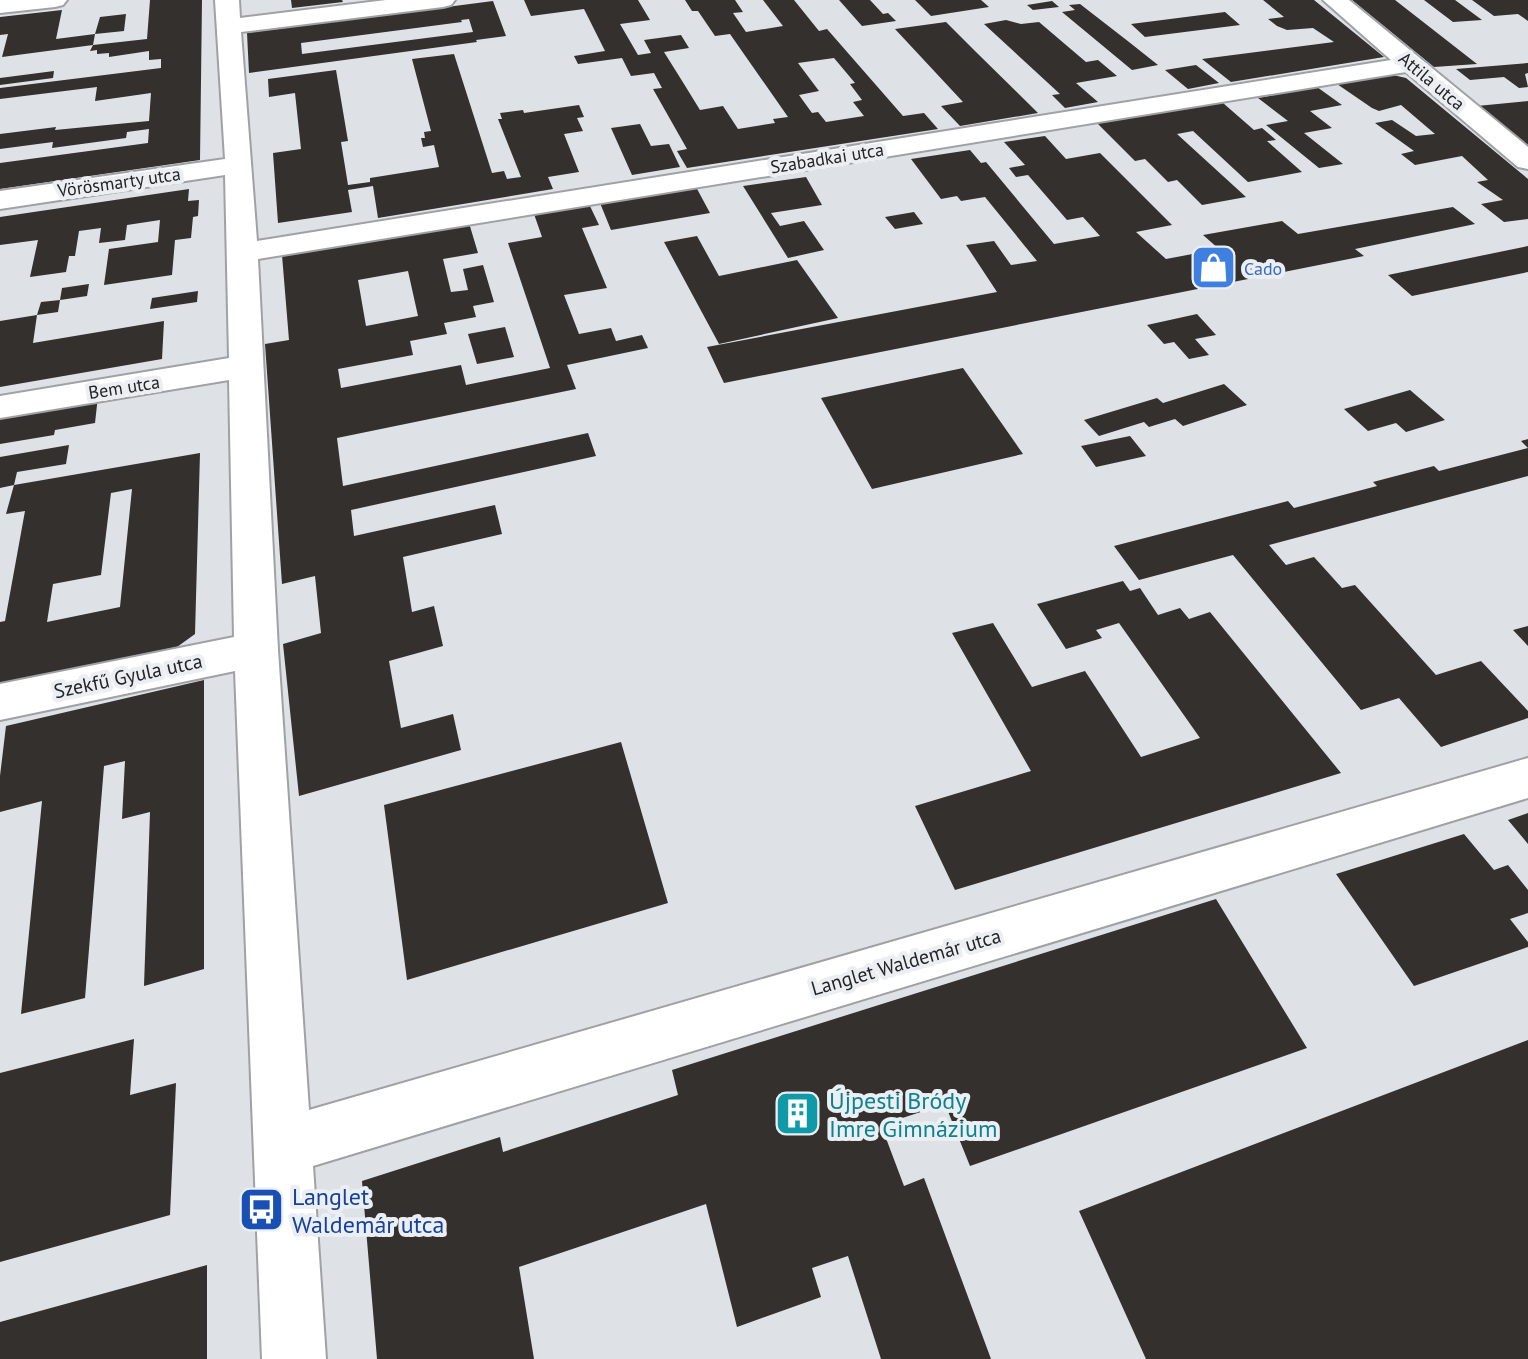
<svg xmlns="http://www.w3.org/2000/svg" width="1528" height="1359" font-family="'PT Sans',sans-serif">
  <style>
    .building { fill: #33302d; fill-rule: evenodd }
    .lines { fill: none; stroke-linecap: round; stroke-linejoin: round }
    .minor-casing { stroke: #9fa1a5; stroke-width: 4 }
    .minor { fill: #fff; fill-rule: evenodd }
    .labels { text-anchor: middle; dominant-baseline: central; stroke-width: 8; stroke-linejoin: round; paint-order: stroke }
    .far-street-label { font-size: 18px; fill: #232425; stroke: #ebeef2 }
    .far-shop-label { font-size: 18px; fill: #366cbe; stroke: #ebeef2; text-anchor: start }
    .street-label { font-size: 20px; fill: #232425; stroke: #ebeef2 }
    .near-culture-label { font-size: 24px; fill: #0d838f; stroke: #ebeef2; text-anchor: start }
    .near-transit-label { font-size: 24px; fill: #164399; stroke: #ebeef2; text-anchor: start }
  </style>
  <rect width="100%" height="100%" fill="#dee1e5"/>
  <path class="building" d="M150,0H202L200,160L0,189V163L148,143L149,129L127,132L126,138L52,148L53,142L0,149V134L56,127L55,130L149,121L151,93L95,101L97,87L0,99V88L161,68V59L149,60V51L109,57V53L97,54V50L90,51L93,45L2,57L8,34L0,35V17L62,10L56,39L95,34L93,45L147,39Z
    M291,0H342L343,2L292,8Z
    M524,0H638L650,20L620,24L638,55L651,53L644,40L681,35L689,48L664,52L684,84L700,110L723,106L738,129L775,123L773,119L788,117L730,34L715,36L698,11H692L685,0H735L743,12L733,13L746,32L783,26L763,0H794L819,31L827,29L903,116L924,113L938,129L687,168L677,151L687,149L653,89L662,88L654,73L631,76L622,58L578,64L574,56L605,51L584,9L531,16ZM834,58L855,83L850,84L862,100L853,102L864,116L826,122L818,112L812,113L799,95L819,91L798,63Z
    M839,0H870L883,14L888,13L896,21L862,26Z
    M915,0H981L989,7L931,16Z
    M1263,0H1314L1384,57L1231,82L1202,59L1334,42L1313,28L1287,30L1277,26L1268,19L1284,17Z
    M1352,0H1395L1477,64L1434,67Z
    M1424,0H1455L1482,20L1453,22Z
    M1472,0H1528V21L1518,14L1494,16Z
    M493,1L506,36L476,40L477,42L249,73L247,33ZM469,19L473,32L302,54L301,43L462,22L461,20Z
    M1052,1L1059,7L1033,10L1027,5Z
    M1080,4L1129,42L1158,65L1132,70L1062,12L1075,10L1069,5Z
    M1225,12L1240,25L1145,37L1131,24Z
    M126,14L124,31L95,34L100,17Z
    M1006,20L1021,24L1039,22L1086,62L1098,60L1117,76L1076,83L1098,102L1065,108L1052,95L1060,94L984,24Z
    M946,22L976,52L1038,113L960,126L941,106L963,102L895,29Z
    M454,54L492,173L504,171L507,179L521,177L498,119H502L500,113L523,110L524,113L579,105L584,117L577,118L583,131L564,134L579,172L548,177L553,189L378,218L373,186L348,190L352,212L278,223L273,153L301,149L295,93L269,97L268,79L336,70L348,141L341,142L348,185L370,182V178L439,167L434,145L423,147L421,138H425L424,132L431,131L412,59Z
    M1528,63V73L1525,74L1528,87L1519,88L1504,77L1470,80L1456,69Z
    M1196,65L1219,83L1188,89L1165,70Z
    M54,71L53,78L0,85V78Z
    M1393,75L1406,78L1528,179V219L1504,222L1481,204L1503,200L1477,182L1488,180L1462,156L1415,165L1401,154L1414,151L1375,123L1392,120L1416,136L1435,134L1401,105L1379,111L1372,108L1337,84Z
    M1317,87L1342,105L1310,111L1332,128L1304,133L1343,164L1319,168L1266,125L1288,121L1258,98Z
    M1528,101V148L1477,106Z
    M1223,103L1254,130L1262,128L1276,140L1267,141L1302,172L1248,182L1193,131L1177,134L1246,197L1202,205L1177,180L1168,182L1145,159L1135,161L1097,123Z
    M640,124L651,146L669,144L680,167L632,175L611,128Z
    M1045,136L1066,159L1100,153L1172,225L1136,232L1166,259L1219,249L1203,235L1282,221L1298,234L1453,207L1475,224L1355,249L1364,256L724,383L707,347L997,292L966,245L994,241L1011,265L1037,261L985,197L961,201L957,196L941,199L911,159L970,150L981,163L986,162L1054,244L1100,236L1083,217L1067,220L1028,175L1016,177L1009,168L1025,165L1004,142Z
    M806,177L822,205L771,213L780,226L804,221L824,250L788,258L743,186Z
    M696,187L710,213L611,230L600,203Z
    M189,189L188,201L199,200L198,216L193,217L191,238L175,240L172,275L104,285L109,249L158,242L160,220L127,225L125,240L99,243L101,228L79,231L75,256H69L66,272L30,277L38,240L0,245V217Z
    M589,204L599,225L582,228L607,288L564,295L579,334L611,328L616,341L642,335L648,348L567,365L576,389L337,438L343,486L588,433L596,456L351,510L354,536L495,505L502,534L403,557L412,612L434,606L443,646L389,661L401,728L453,714L461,750L299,796L283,644L321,633L315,576L282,584L265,344L289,340L282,255L469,223L478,253L443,259L451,292L468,290L463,269L483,265L494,302L473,306L476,317L444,323L447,334L410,341L413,355L338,369L341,388L461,365L466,385L550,368L508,243L542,237L534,214ZM408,271L418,316L366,326L358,280Z
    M914,212L923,224L895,229L885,217Z
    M697,236L719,276L797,260L838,318L719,344L664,242Z
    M1528,246V272L1412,296L1388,275Z
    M89,284L87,296L60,300L62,288Z
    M198,291L197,302L150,309L152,298Z
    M60,300L58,312L37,315L33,343L164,321L162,359L0,387V321L37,315L41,302Z
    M1197,314L1216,335L1195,339L1209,355L1189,359L1174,342L1164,344L1147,325Z
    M505,327L514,357L477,364L468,334Z
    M963,368L1023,454L872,489L821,398Z
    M1224,384L1247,405L1183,426L1175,419L1149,427L1144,422L1099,436L1084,420L1157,398L1163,403Z
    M1410,390L1445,420L1406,432L1396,423L1368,431L1344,409Z
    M98,396L95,423L55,430L54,435L0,444V412Z
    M1130,436L1146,456L1096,467L1081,446Z
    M1528,439V476L1269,545L1286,565L1314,557L1342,588L1355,585L1436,675L1481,661L1528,711V718L1441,747L1399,698L1361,710L1233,555L1139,580L1114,546L1288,501L1294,508L1377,486L1373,482L1434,466L1439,471L1528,448L1521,441Z
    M69,445L66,464L17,472L14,485L200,453L195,634L177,647L0,683V622L5,621L25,511L6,514L14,485L0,488V457ZM132,489L120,607L47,622L53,584L101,575L111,493Z
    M1123,581L1130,591L1140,588L1158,615L1180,608L1189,619L1210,612L1341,773L955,890L915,806L1031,771L952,633L993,623L1032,687L1085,671L1141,757L1200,738L1119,623L1096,630L1102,638L1066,649L1037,604Z
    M1528,626V646L1513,630Z
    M204,680V969L144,986L150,812L122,819L125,761L104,766L85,998L21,1014L42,801L0,812V776L6,726Z
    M621,742L668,903L407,980L384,805Z
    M1528,813V844L1508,820Z
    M1464,834L1494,870L1508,865L1528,890V913L1510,919L1528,942V947L1414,986L1336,874Z
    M1216,899L1307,1048L970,1166L945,1104L881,1125L904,1186L924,1178L991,1359H881L848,1256L812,1268L821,1297L737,1327L706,1204L519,1267L534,1359H377L362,1181L500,1137L503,1152L678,1095L672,1070Z
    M134,1039L130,1095L176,1083L170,1215L0,1262V1073Z
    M1528,1040V1359H1146L1079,1211Z
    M207,1265V1359H0V1322Z"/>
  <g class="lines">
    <defs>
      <path id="minor" d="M0,0H67L63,5L55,7L0,13Z
        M215,0H239L240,18L386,0H455L451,5L443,7L241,32L257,241L1391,60L1323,0H1349L1528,147V169L1518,167L1406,72L258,259L278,650L309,1110L1528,758V798L313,1166L326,1359H262L235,671L0,720V684L234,637L229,380L0,418V396L229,358L225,175L0,209V191L225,159Z"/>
    </defs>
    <use href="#minor" class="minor-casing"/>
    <use href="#minor" class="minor"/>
  </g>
  <defs>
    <symbol id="shop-square" viewBox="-11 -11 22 22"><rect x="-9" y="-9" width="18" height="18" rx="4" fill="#3f7fe0" stroke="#ebeef2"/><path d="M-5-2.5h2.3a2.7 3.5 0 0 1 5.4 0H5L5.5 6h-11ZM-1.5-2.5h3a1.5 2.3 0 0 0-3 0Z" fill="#fff"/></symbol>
    <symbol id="building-square" viewBox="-11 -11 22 22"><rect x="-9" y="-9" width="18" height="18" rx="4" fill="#0f9aa8" stroke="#ebeef2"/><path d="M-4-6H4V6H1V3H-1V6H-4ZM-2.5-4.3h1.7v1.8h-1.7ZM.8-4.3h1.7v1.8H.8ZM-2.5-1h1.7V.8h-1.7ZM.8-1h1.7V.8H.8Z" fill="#fff"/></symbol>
    <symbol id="bus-square" viewBox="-11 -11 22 22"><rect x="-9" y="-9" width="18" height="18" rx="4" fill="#1a4fb4" stroke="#ebeef2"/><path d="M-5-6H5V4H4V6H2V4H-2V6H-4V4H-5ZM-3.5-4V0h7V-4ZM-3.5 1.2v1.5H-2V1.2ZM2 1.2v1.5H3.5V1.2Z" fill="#fff"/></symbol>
  </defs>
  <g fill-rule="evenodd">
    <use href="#shop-square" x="1188" y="242" width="51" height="51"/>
    <use href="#building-square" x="772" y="1088" width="51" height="51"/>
    <use href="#bus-square" x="236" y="1184" width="51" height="51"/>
  </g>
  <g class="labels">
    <g class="far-street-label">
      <text transform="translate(1432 81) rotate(40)">Attila utca</text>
      <text transform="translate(827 158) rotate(-9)">Szabadkai utca</text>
      <text transform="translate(119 182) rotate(-8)">Vörösmarty utca</text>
      <text transform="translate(124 387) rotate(-9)">Bem utca</text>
    </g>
    <g class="far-shop-label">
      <text x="1244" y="268">Cado</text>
    </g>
    <g class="street-label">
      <text transform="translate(128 676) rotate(-12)">Szekfű Gyula utca</text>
      <text transform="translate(906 962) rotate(-16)">Langlet Waldemár utca</text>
    </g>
    <g class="near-culture-label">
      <text x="829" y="1100">Újpesti Bródy<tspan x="829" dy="28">Imre Gimnázium</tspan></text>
    </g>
    <g class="near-transit-label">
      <text x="292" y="1196">Langlet<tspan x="292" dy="28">Waldemár utca</tspan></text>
    </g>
  </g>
</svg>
